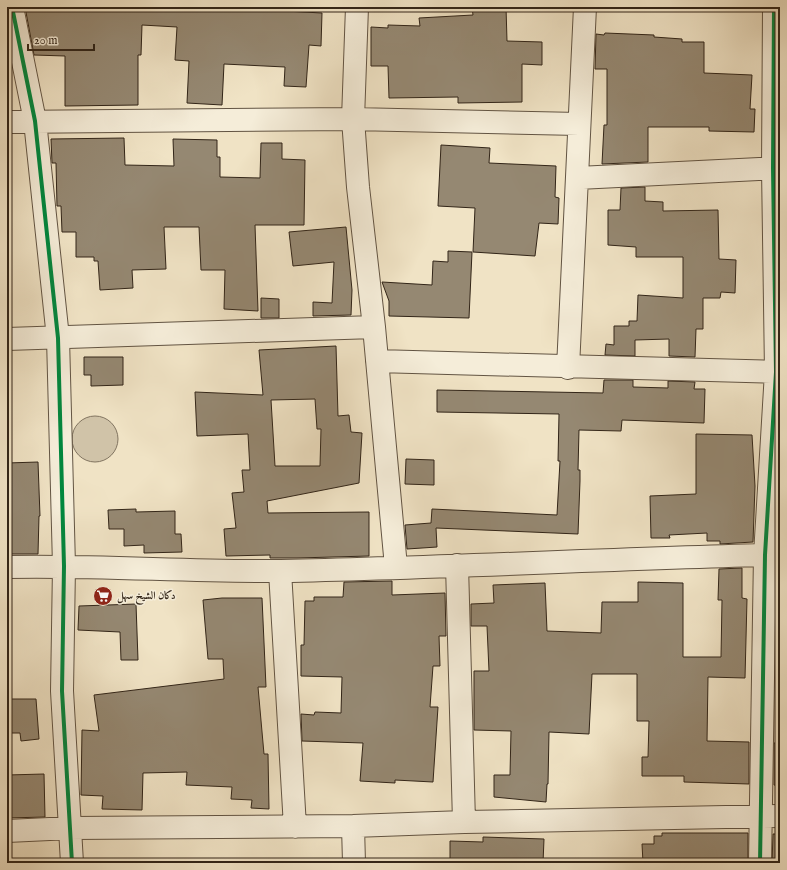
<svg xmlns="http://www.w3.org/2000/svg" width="787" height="870" font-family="'IM FELL English',Amiri,serif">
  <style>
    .green { fill: #d0c3a8; stroke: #817460 }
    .building { fill: #958872; stroke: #322518; fill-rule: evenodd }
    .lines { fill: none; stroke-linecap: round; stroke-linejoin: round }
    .street-casing { stroke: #625443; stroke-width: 24 }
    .street { stroke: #f5edd9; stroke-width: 22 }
    .cycleway-casing { stroke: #f5edd9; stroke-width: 6 }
    .cycleway { stroke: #00873e; stroke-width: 4 }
    .labels { text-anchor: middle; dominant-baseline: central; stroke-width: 3; stroke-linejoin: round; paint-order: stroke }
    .poi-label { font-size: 11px; font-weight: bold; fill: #322518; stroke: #f5edd9; text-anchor: start }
  </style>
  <rect width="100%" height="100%" fill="#f0e3c5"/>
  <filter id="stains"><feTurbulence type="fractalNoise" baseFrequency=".005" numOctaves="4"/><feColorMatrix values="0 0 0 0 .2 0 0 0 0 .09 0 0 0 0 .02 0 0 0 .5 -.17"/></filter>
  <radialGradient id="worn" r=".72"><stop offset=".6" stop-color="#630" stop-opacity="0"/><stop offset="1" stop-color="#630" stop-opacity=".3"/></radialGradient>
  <path class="green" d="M72 439a23 23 0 1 1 46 0a23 23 0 1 1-46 0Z"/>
  <path class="building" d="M25,7H211L322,13L321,46L309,45L306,87L284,86L285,67L224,64L222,105L187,103L189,61L175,60L177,27L142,25L141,55H138V105L65,106V56L34,55Z
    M472,7H506L507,41L542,42V65L522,64V102L458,103V97L389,98L388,66H371V27L388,28V25L420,26L419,18L473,15Z
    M605,33L654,35V37L682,39V42H704V73L752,75L750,109H755L754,132L709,131V127H648V162L602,164L604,125H607V69H595L596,34L604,35Z
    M124,138L125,165L174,166L173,139L217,140V157H220V177L260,178L261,143H282V159L305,160L304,225H255L258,311L224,309L225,270H201L199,227H164L166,269L132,270L133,288L100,290L98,261H94V257H76V232H62L61,206H57L56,163H52L51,139Z
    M441,145L490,148L489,163L556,166L555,197L559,198L558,224L539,223L535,256L473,252L475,208L438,206Z
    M645,187V201L663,202V211L718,210L719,259L736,260L735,293L721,292L720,298H703V329H696L695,357L669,356V339L635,340V356L605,355L606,344L614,345V326H629V321H637L638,295L683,298V257H636V247L608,245V210H620L621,188Z
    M346,227L352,290L351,315L313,316V302L332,303L334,262L293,266L289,232Z
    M448,251L472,252L469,318L389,316V301L382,282L432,285L433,261L448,262Z
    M261,298L279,299V318H261Z
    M336,346L338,416L349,415L351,432L362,433L359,483L267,501L268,513L369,512V556L297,558H270V555L226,556L224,529L236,528L232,493L244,492L242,470H250L248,434L197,436L195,392L263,395L259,350ZM315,399L317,429H321L320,466H275L271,400Z
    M84,357H123V385L91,386V375H84Z
    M604,380H633V387L668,388V381L695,382L694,389H705L704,423L622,420L621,431L579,430L578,470H580V481L578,534L436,528L437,547L407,549L405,525L431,523L432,509L557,515L560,461H558L559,414L437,412V390L603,393Z
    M696,434L752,435L755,486L753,542L720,544V541H707V533L669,535L670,538H651L650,496L696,494Z
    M406,459L434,460V485L405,484Z
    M38,462L40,516H39L38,554H7V463Z
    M136,509V512L175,511V534H181L182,552L144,553V545L124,546V529H109L108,510Z
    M742,568V598L747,599L745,678L708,677L707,741L749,742V784L684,782V776H642V757H648L649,721H637V674H592L589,734L549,732L548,784H547L546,802L494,797V775H510L511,731L474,730V671H489L487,626H471V604L494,603L493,585L545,583L547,631L601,633L602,602H638V582L683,583V657H721L722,600H718L719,569Z
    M392,581V595L445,593L446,636H439L440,666H433L430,707H438L433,782L395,780V783L360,781L363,743L302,741L301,714L314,715L315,712L341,713L342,677L301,676V645H304L305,601H314V597H343L344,582Z
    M222,598H262L266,687H258L264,754H268L269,809L251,808L252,800L231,799L232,787L186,785L187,772L143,773L142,810L102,809L103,796L81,795L82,730L99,731L94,695L224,679L223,659H208L203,600Z
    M136,604L138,660H121L120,632L78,630L79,606Z
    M10,699H36L39,739L21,741L20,733H7V711H10Z
    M774,743H780V786L774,785Z
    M44,774L45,817L7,818V775Z
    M662,833H748V863H643L642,844H654V836H662Z
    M773,834H780V863H772Z
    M483,837L544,839L543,863H450V841L483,842Z"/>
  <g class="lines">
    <defs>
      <path id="street" d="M12,7L35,121L58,338L64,566L62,691L72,863
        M357,7L353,119L358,187L374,327L396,567
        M7,122L353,119L579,124
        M578,178L780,168
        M7,339L374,327
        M377,361L780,372
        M568,368L585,7
        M457,565L464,822
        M7,567C99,565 190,572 281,571C443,568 604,559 765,555
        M280,571L295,827
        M353,826L354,863
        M7,831L71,828L353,826L464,822L780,816
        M760,863L765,555L776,372L773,168L774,7"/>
    </defs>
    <use href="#street" class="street-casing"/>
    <use href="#street" class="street"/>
    <defs>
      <path id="cycleway" d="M12,7L35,121L58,338L64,566L62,691L72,863
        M760,863L765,555L776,372L773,168L774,7"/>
    </defs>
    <use href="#cycleway" class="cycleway-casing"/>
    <use href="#cycleway" class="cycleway"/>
  </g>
  <defs>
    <symbol id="supermarket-disc" viewBox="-11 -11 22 22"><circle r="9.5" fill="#8f2418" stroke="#f5edd9"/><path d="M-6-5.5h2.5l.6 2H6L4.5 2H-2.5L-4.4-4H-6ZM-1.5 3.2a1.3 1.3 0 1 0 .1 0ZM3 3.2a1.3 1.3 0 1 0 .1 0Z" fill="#fff"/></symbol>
  </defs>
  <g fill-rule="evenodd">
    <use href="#supermarket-disc" x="92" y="585" width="22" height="22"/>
  </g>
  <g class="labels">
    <g class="poi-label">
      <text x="117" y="596">دكان الشيخ سهل</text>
    </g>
  </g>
  <rect width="787" height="870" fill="none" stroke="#f0e3c5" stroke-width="24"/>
  <rect x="8" y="8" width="771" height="854" fill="none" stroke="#322518" stroke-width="2"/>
  <rect x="12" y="12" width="763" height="846" fill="none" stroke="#322518"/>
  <path d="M28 44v6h66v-6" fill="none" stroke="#322518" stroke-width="2"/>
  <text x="34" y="44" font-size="12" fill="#322518" stroke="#f5edd9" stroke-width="3" paint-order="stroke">20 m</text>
  <rect width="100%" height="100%" filter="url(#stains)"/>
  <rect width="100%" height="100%" fill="url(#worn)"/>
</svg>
